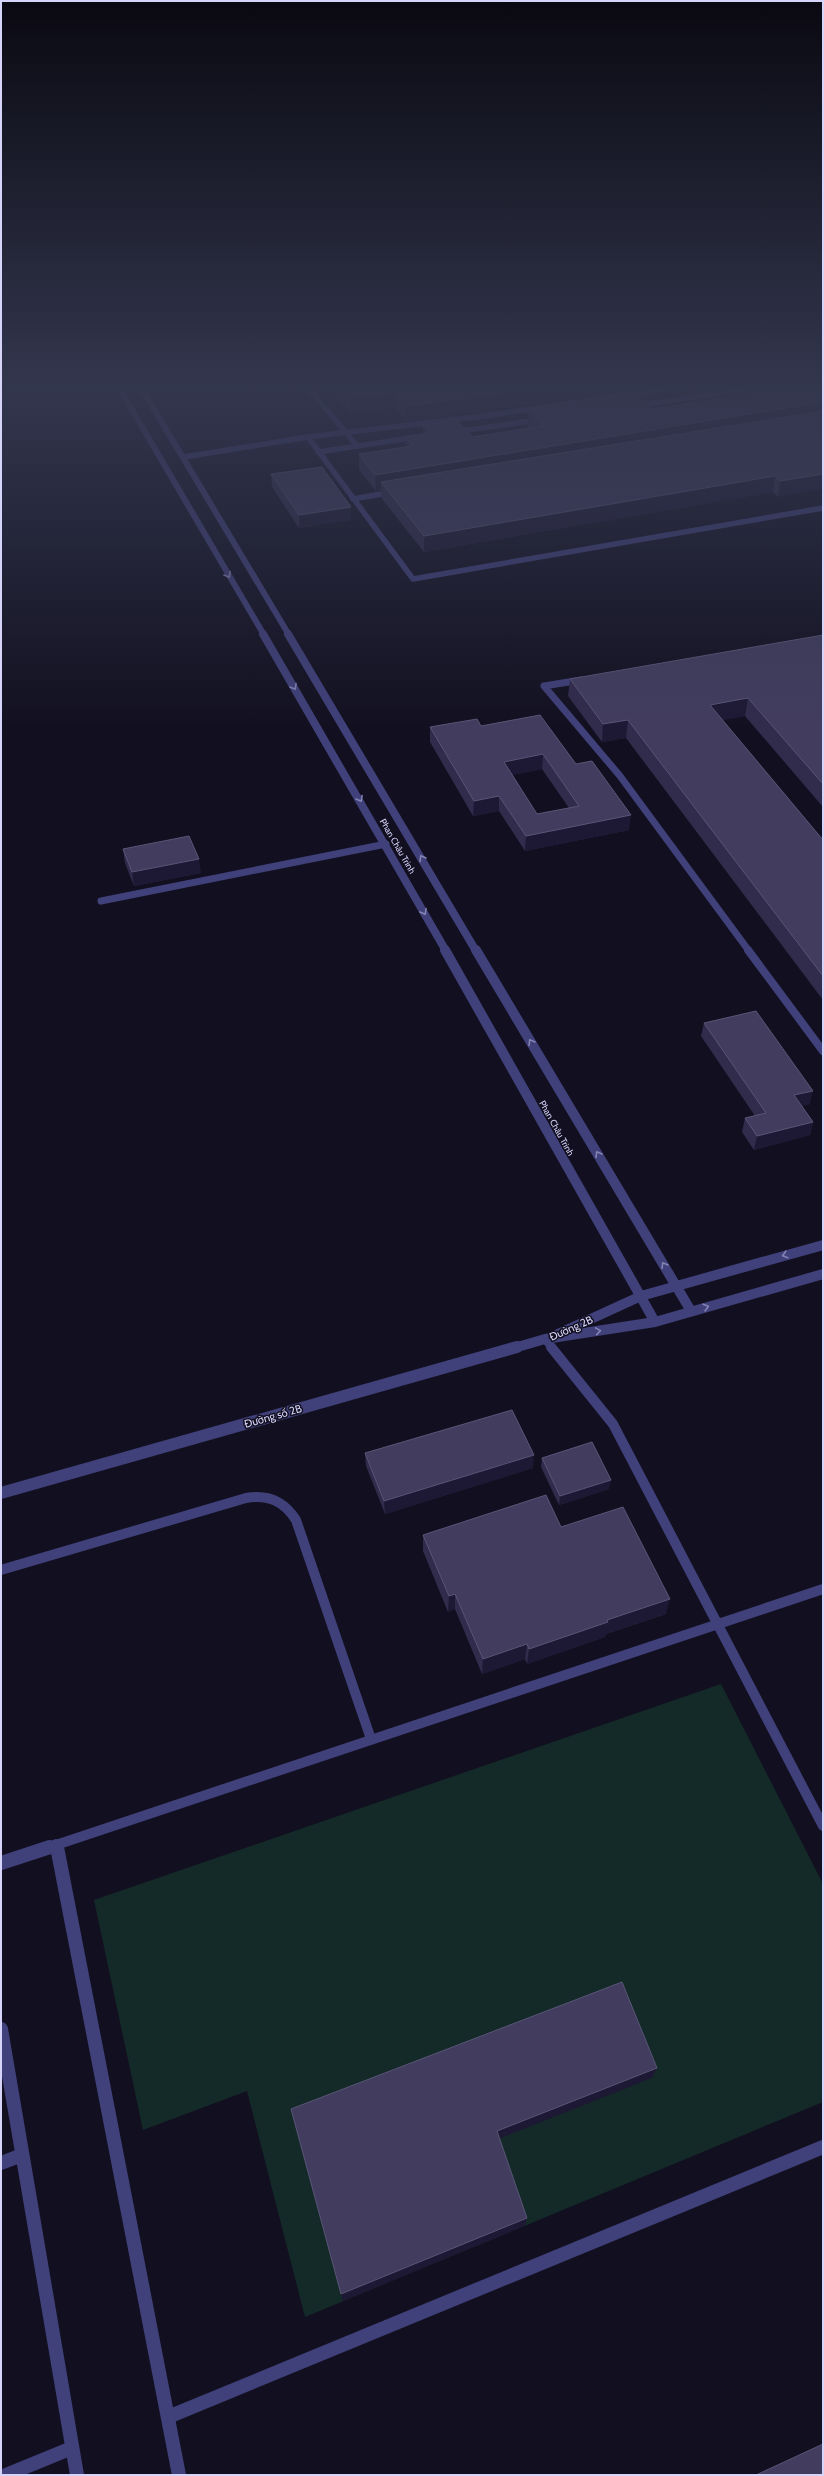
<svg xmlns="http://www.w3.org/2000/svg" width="824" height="2476" font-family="Cabin,sans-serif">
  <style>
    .green { fill: #142a28 }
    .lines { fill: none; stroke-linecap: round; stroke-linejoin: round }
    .lane-far4 { stroke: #40407a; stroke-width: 5.5 }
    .lane-far3 { stroke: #40407a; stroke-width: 7 }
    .lane-far2 { stroke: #40407a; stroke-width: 8 }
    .lane-far1 { stroke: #40407a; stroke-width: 10 }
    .lane { stroke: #40407a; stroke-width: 14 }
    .street-far3 { stroke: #40407a; stroke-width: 6 }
    .street-far2 { stroke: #40407a; stroke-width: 8 }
    .street-far1 { stroke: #40407a; stroke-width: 10 }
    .street { stroke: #40407a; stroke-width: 12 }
    .wall { fill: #312b4c; fill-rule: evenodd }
    .shaded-wall { fill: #1d1833 }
    .building { fill: #423d5f; stroke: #5a5577; fill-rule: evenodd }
    .oneway { stroke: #8483b4 }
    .labels { text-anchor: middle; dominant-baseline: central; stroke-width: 3; stroke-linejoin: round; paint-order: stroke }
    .far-street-label { font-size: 9px; fill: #d7d4fa; stroke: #121020 }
    .street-label { font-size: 11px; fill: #d7d4fa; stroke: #121020 }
  </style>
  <rect width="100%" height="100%" fill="#121020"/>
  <path class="green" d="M721,1684L823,1884V2102L305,2317L247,2091L143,2130L94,1900Z"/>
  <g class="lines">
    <path class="lane-far4" d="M305,384L357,446
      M634,406L783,384
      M453,432L538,420
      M308,437L413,579L823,508
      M318,452L417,437
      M184,457L308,437L485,416L697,384
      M353,499L393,492"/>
    <path class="lane-far3" d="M581,680L544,686L620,776L749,951
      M101,901L386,844"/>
    <path class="lane-far2" d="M748,950L823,1051
      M545,1339L552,1348"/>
    <path class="lane-far1" d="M551,1347L613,1424L823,1826
      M1,1570L246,1498C268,1494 284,1501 296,1520L371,1739
      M56,1844L57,1848
      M47,1848L823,1589"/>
    <path class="lane" d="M57,1847L179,2475
      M1,1863L50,1847
      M1,2029L77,2475
      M1,2163L22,2155
      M168,2417L823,2147
      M6,2475L72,2448"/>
    <path class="street-far3" d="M117,384L264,635
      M139,384L289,635"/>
    <path class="street-far2" d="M263,634L446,951
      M288,634L476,951"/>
    <path class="street-far1" d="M445,950L655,1322
      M476,950L691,1311
      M558,1334L641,1296L823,1245
      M514,1348L545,1339L655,1322L823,1274"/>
    <path class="street" d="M1,1493L517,1347"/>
  </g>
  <path class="wall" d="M243,384H302V387L251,394Z
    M327,384H646L645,385L614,390V392L406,421L394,407L351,414Z
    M814,384L778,497L773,492L424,552L382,499L381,490L376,491L359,470V454L405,447V437L423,435V425L472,437L529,428L527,426L528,410L652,409Z
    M271,474L351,520L299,528L272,487Z
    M823,635V807L745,716L722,720L823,840V1000L626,738L602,742L568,696L570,679Z
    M481,726L576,764L629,830L525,851L499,811L473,816L430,742V727ZM542,769L569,808L537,814L512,775Z
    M123,849L201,873L134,886L125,863Z
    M704,1023L810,1104L802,1106L813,1122L810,1135L754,1150L742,1132L745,1118L755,1116L701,1036Z
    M365,1453L533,1468L385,1514L366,1466Z
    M542,1458L609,1489L559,1505L541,1467Z
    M561,1527L666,1614L606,1634L605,1637L527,1664L525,1659L482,1674L455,1609L448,1612L423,1551V1535Z"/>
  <path class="shaded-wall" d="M250,384H302V387L251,394Z
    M311,384H321L312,385Z
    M568,384H646L645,385L614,390V392L406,421V406Z
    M394,392V407L351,414L350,398Z
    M823,402V414L381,482V490L376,491L375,475Z
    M823,474V489L778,497L780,481Z
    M775,476L773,492L424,552V536Z
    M351,507V520L299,528V515Z
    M748,698L745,716L707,723L710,705Z
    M628,720L626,738L602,742L603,724Z
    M543,754L542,769L503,777L504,762Z
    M499,796V811L473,816L474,801Z
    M631,815L629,830L525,851L526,836Z
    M199,859L201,873L134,886L132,872Z
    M813,1091L810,1104L791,1109L794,1095Z
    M813,1122L810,1135L754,1150L757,1136Z
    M534,1455L533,1468L385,1514L384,1501Z
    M611,1480L609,1489L559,1505L560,1496Z
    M455,1594V1609L448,1612L449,1596Z
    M670,1599L666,1614L606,1634L605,1637L527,1664L529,1649L607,1620Z
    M527,1644L525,1659L482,1674L483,1659Z
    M657,2068L652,2078L496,2140L497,2131Z
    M527,2218L525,2226L343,2301L341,2294Z"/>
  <path class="building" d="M338,384H568L406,406L394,392L350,398Z
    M814,384H823V402L375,475L359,454L412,446L405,437L430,433L423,425L457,420L472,437L543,426L528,410L635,394L652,409Z
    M823,411V474L780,481L775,476L424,536L381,482Z
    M322,467L351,507L299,515L271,474Z
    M823,635V784L748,698L710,705L823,840V976L628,720L603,724L570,679Z
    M540,715L576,764L592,761L631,815L526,836L499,796L474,801L430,727L477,719L481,726ZM543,754L579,806L537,814L504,762Z
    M189,836L199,859L132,872L123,849Z
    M756,1011L813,1091L794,1095L813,1122L757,1136L745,1118L766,1113L704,1023Z
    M512,1410L534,1455L384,1501L365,1453Z
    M592,1442L611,1480L560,1496L542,1458Z
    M546,1495L561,1527L623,1507L670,1599L607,1620L608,1622L529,1649L527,1644L483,1659L455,1594L449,1596L423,1535Z
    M622,1982L657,2068L497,2131L527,2218L341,2294L291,2109Z
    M823,2444V2475H756Z"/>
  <defs><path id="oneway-chevron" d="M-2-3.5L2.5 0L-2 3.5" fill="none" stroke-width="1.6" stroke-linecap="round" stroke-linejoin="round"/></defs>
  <g class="oneway">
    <use href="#oneway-chevron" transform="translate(228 575) rotate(60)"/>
    <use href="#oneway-chevron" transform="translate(294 687) rotate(60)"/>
    <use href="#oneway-chevron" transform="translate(360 799) rotate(60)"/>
    <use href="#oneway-chevron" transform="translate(422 858) rotate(-121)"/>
    <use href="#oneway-chevron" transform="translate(424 912) rotate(61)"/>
    <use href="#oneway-chevron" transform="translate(531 1042) rotate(-121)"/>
    <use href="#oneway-chevron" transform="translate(598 1154) rotate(-121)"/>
    <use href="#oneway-chevron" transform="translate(785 1255) rotate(164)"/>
    <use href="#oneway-chevron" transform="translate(664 1265) rotate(-121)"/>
    <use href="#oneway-chevron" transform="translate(706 1307) rotate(-16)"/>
    <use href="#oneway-chevron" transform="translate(598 1331) rotate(-9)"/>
  </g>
  <linearGradient id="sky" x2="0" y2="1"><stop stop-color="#0a0912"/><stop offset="0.53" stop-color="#33374e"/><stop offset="1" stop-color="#33374e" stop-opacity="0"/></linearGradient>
  <rect width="824" height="730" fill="url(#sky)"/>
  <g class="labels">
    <g class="far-street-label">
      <text transform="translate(398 846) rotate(60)">Phan Châu Trinh</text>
      <text transform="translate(557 1128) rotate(61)">Phan Châu Trinh</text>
    </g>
    <g class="street-label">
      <text transform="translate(571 1328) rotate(-24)">Đường 2B</text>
      <text transform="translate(273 1416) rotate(-16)">Đường số 2B</text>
    </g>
  </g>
  <rect width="824" height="2476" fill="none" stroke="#d7d4fa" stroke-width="4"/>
</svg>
